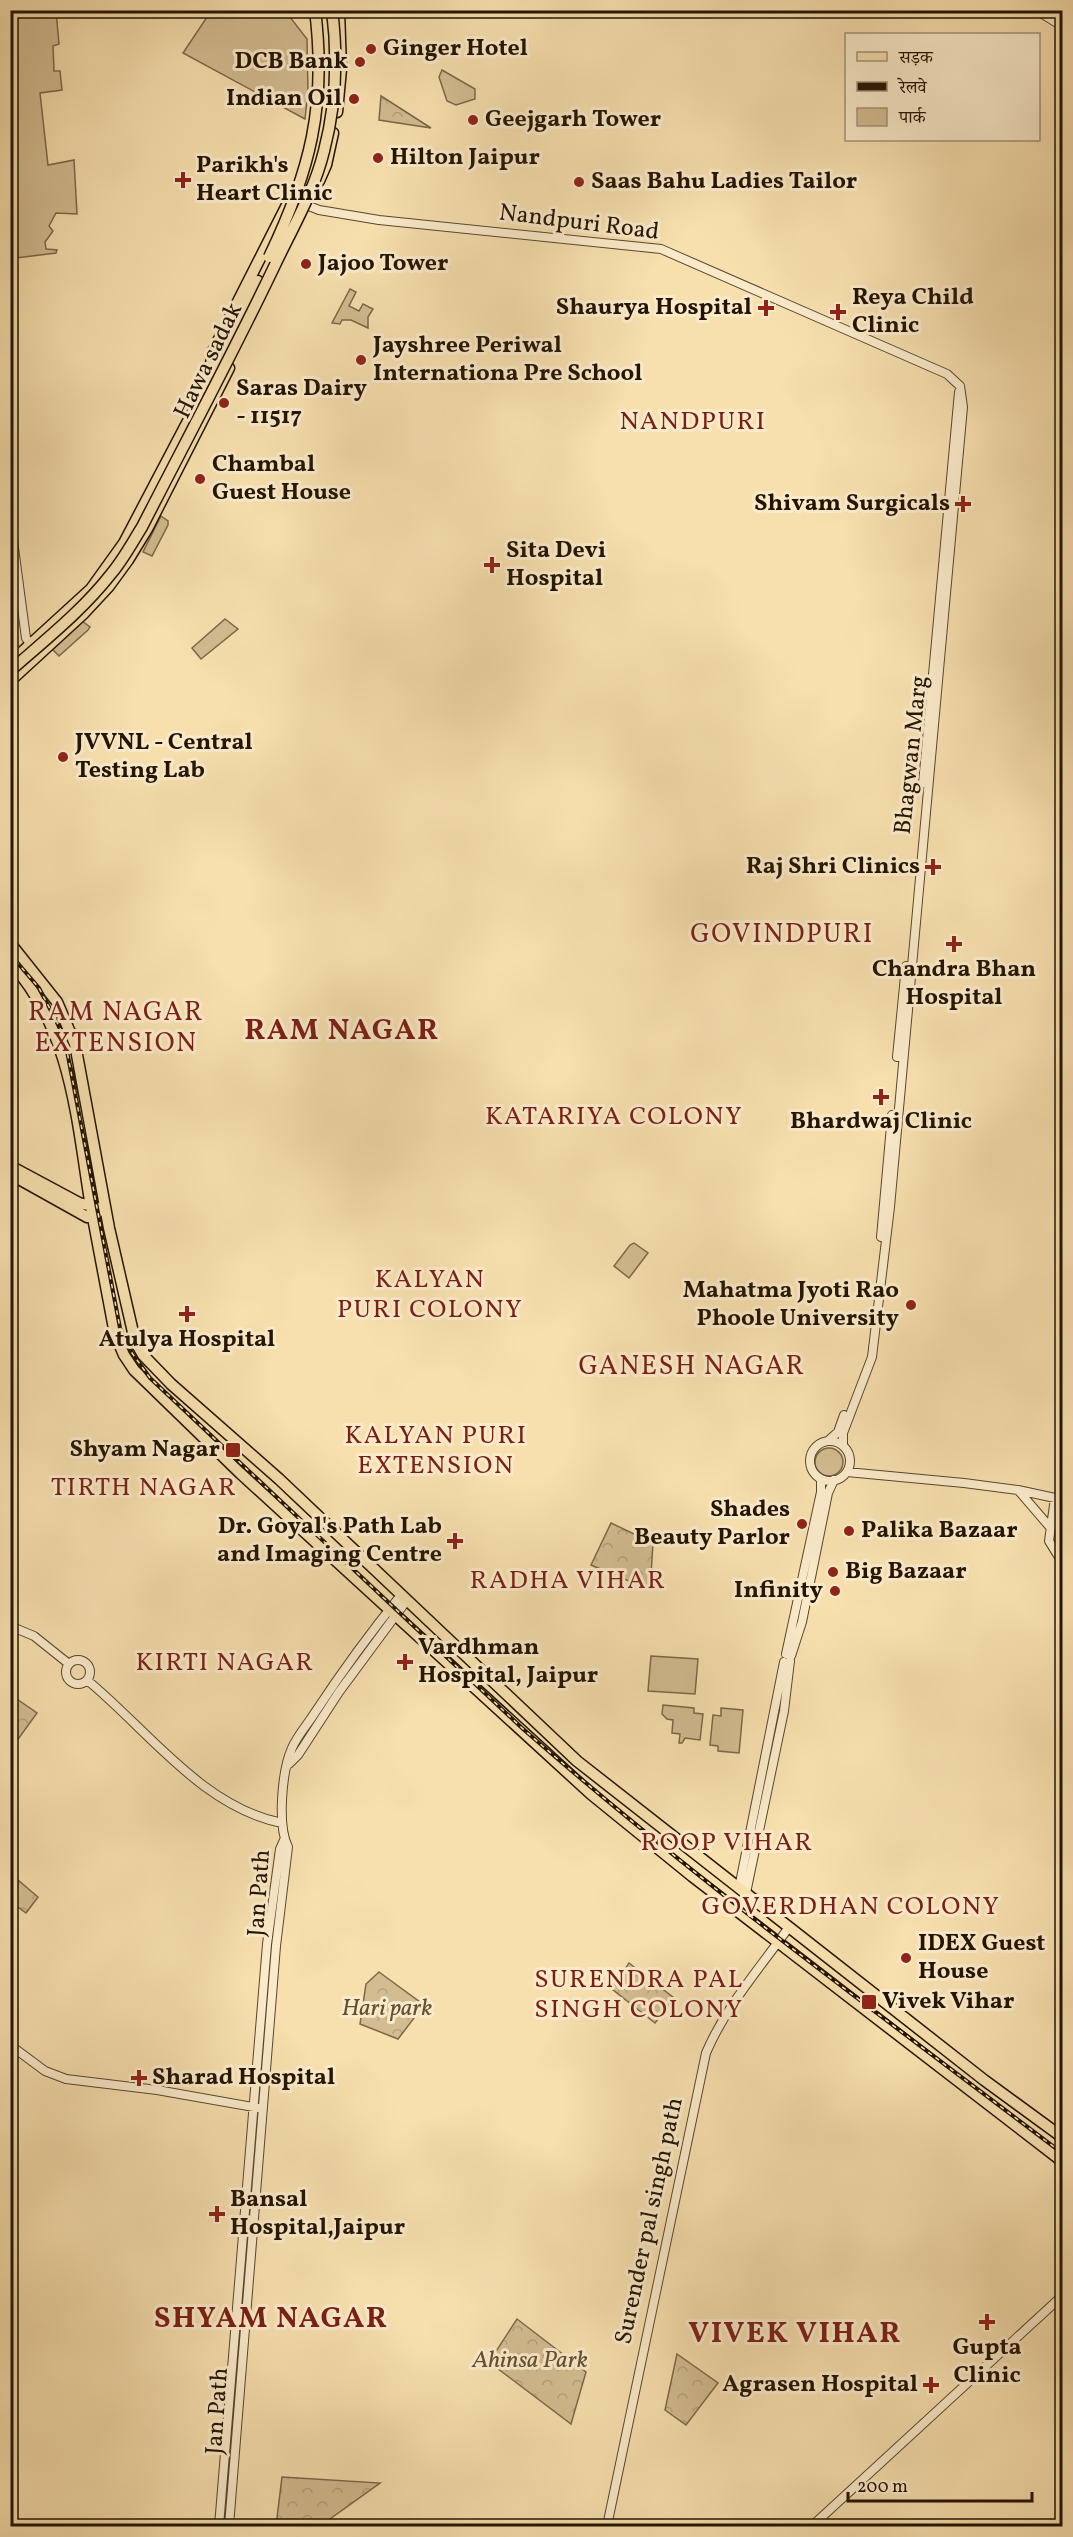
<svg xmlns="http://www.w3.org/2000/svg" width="1073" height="2537" font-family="Vollkorn,'Noto Serif Devanagari',serif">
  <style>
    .green { fill: #d3bc91; stroke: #7b6849; stroke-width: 1.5 }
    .forest { fill: url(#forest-crowns); stroke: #7b6849; stroke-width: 1.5 }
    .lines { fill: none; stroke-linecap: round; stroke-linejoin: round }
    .minor-casing { stroke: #58472c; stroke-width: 10 }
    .major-casing { stroke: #231401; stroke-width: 13 }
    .minor { stroke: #faeaca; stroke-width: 8 }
    .major { stroke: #f7dfae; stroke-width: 10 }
    .rail-casing { stroke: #231401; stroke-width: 4 }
    .rail { stroke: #faeaca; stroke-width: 1.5; stroke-dasharray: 4.5; stroke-linecap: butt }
    .major-bridge-casing { stroke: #231401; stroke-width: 13; stroke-linecap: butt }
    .major-bridge { stroke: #f7dfae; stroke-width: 10 }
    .poi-dot { fill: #8f2418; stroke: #faeaca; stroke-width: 2 }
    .labels { text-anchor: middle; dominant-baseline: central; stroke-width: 6; stroke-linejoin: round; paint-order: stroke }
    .poi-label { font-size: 24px; font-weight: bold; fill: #231401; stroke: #faeaca; text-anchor: start }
    .street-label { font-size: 24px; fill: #231401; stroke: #faeaca }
    .park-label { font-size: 24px; font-style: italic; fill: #614f33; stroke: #faeaca }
    .neighbourhood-label { font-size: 26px; letter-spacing: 1.5px; fill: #7a1f14; stroke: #faeaca }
    .quarter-label { font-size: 27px; letter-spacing: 1.5px; fill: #7a1f14; stroke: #faeaca }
    .district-label { font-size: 30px; font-weight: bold; letter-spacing: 1.5px; fill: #7a1f14; stroke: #faeaca }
  </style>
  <defs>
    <pattern id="forest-crowns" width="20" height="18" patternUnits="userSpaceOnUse" patternTransform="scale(1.5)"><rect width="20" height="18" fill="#d3bc91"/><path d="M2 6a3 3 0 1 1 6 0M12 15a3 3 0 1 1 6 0" fill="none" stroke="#b5a17b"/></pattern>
  </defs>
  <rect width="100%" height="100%" fill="#f7dfae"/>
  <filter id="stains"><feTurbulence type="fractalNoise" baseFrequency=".00333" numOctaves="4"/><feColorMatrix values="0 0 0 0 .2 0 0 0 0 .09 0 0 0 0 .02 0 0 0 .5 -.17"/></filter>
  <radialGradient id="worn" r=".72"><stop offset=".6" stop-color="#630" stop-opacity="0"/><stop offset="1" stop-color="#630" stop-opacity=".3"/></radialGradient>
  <path class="green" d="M10,11H56L59,44L53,46L54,71H60L62,90L40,93L48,165L74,160L77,214L56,213L49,226L53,231L45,242L46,249L57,250L56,253L16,258L17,285L11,286Z
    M211,11H277L290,17L307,39L308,92L305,119L183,53Z
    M442,70L475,89V99L456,105L447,101L439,77Z
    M350,289L356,292L349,306L359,311L363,304L373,309L368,317V328L351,320H342L340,324L332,323Z
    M161,516L168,521V525L152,556L143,552Z
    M225,619L238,629L201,659L192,648Z
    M82,621L90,627L88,630L59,656L51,648Z
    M634,1243L648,1253L629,1278L614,1266L630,1245Z
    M815 1462a14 14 0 1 1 28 0a14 14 0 1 1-28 0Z
    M651,1656L698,1659L695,1694L648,1691Z
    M663,1705L694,1708V1713L703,1714L700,1740L685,1738L682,1743H679L680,1734L672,1733L673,1720L667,1719L662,1714Z
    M721,1708L743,1710L739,1753L718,1751V1746L710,1745L713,1715L721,1716Z"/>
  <path class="forest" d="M381,96L431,128L379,120Z
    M611,1523L653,1543L650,1590L591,1565Z
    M11,1695L37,1713L11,1749Z
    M11,1874L38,1897L26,1913L11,1902Z
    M629,1963L674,1998L655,2023L612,1989Z
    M379,1972L424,2005L398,2039L360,2024L366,1984Z
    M517,2319L586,2372L571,2424L489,2362Z
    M677,2354L718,2383L686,2425L665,2410Z
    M282,2477L380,2483L320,2526H276Z"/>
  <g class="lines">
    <defs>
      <path id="minor" d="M1036,10L1062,26
        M299,202L319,210L379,220L661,249L947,374L960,386
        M10,518L26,638L33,647
        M923,783L959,392
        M897,1057L906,966
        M881,1237L892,1115
        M829,1440L838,1432L844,1415
        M810 1461a20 20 0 1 1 40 0a20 20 0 1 1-40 0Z
        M843,1445V1433L872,1357L890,1207L963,407L960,386
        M847,1472L964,1483L1018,1490L1055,1498L1062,1513
        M1018,1490L1049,1526
        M1055,1498L1049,1541L1062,1562
        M10,1626L34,1636L69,1664
        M786,1654L821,1492V1479
        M791,1656L802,1622L828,1493L834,1480
        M66 1672a12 12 0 1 1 24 0a12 12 0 1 1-24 0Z
        M87,1680C148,1730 202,1807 282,1823
        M289,1764L298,1755L339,1692L407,1600
        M739,1888L784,1662
        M746,1893L784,1711L790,1661
        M10,2045L45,2071L66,2079L157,2090L259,2108
        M219,2526L267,1944L280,1849L284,1840
        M229,2526L276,1946L288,1847C277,1825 282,1770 292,1748C297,1736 307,1725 314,1714C341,1673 370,1633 401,1595
        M607,2526L706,2053C726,2006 760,1968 789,1927
        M812,2526L1062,2296"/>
      <path id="major" d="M337,112L341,69L339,10
        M319,181L326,165L333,133
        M299,203C322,140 331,77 324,10
        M213,372L258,281
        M10,663L91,589L124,543L208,383L213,351L287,205
        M10,681L83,614L109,586L128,560L147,529L229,368
        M10,943L57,1002L75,1044L109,1228L135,1341L143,1355L171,1384L279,1479L577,1761L984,2080L1062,2137
        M10,962C72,1029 77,1122 91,1207C99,1249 107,1291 115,1334L124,1355L134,1370L240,1473L591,1794L692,1876L1062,2161
        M10,1166L79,1203L96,1207
        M10,1174L87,1217L97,1213"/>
    </defs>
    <use href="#minor" class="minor-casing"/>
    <use href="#major" class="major-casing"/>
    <use href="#minor" class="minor"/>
    <use href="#major" class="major"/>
    <defs>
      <path id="rail" d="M10,954L39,988L60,1028L67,1051L120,1328L132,1353L150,1378L522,1728C694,1879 880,2015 1062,2153"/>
    </defs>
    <use href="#rail" class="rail-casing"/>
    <use href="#rail" class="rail"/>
    <defs>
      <path id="major-bridge" d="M269,257C310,172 327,105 315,10
        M10,671C45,640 82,611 111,574C123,560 132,543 142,527C186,441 232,355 274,267C292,229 314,192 324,151C336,105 338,57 332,10"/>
    </defs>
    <use href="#major-bridge" class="major-bridge-casing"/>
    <use href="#major-bridge" class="major-bridge"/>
  </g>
  <g class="poi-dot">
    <circle cx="371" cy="49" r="6"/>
    <circle cx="360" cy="62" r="6"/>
    <circle cx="354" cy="99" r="6"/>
    <circle cx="473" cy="120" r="6"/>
    <circle cx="378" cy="158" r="6"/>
    <path d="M180 171h6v6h6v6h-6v6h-6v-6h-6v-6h6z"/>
    <circle cx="579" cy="182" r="6"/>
    <circle cx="306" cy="264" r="6"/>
    <path d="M763 299h6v6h6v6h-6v6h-6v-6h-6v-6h6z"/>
    <path d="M835 303h6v6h6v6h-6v6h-6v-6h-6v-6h6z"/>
    <circle cx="361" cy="360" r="6"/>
    <circle cx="224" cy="403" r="6"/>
    <circle cx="200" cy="479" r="6"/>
    <path d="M960 495h6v6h6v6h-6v6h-6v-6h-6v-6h6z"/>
    <path d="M489 556h6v6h6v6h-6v6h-6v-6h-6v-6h6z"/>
    <circle cx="63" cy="757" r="6"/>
    <path d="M930 858h6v6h6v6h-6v6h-6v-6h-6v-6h6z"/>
    <path d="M951 935h6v6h6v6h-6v6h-6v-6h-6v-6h6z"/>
    <path d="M878 1088h6v6h6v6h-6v6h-6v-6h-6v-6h6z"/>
    <circle cx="911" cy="1305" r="6"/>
    <path d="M184 1305h6v6h6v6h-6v6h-6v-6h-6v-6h6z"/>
    <rect x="225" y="1442" width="16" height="16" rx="3"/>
    <circle cx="802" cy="1524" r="6"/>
    <circle cx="849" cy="1531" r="6"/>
    <path d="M452 1532h6v6h6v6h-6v6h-6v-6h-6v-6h6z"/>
    <circle cx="833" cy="1572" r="6"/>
    <circle cx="835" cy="1591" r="6"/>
    <path d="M402 1653h6v6h6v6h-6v6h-6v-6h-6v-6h6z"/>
    <circle cx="906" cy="1958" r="6"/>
    <rect x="861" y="1994" width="16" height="16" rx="3"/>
    <path d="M136 2069h6v6h6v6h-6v6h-6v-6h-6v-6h6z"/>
    <path d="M214 2205h6v6h6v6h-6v6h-6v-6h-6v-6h6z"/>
    <path d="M984 2313h6v6h6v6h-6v6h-6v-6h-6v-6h6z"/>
    <path d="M928 2376h6v6h6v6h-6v6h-6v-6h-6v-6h6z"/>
  </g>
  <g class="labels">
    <g class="poi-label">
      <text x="383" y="49">Ginger Hotel</text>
      <text x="348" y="62" text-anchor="end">DCB Bank</text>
      <text x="342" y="99" text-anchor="end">Indian Oil</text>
      <text x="485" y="120">Geejgarh Tower</text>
      <text x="390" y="158">Hilton Jaipur</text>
      <text x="196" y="166">Parikh's<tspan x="196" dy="28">Heart Clinic</tspan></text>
      <text x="591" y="182">Saas Bahu Ladies Tailor</text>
      <text x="318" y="264">Jajoo Tower</text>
      <text x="852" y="298">Reya Child<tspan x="852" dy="28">Clinic</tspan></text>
      <text x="752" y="308" text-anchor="end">Shaurya Hospital</text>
      <text x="373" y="346">Jayshree Periwal<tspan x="373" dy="28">Internationa Pre School</tspan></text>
      <text x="236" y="389">Saras Dairy<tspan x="236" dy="28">- 11517</tspan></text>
      <text x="212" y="465">Chambal<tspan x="212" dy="28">Guest House</tspan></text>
      <text x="950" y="504" text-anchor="end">Shivam Surgicals</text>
      <text x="506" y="551">Sita Devi<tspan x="506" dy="28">Hospital</tspan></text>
      <text x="75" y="743">JVVNL - Central<tspan x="75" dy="28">Testing Lab</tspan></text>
      <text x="920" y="867" text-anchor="end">Raj Shri Clinics</text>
      <text x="954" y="970" text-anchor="middle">Chandra Bhan<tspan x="954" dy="28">Hospital</tspan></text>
      <text x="881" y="1122" text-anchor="middle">Bhardwaj Clinic</text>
      <text x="899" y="1291" text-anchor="end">Mahatma Jyoti Rao<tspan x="899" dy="28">Phoole University</tspan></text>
      <text x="187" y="1340" text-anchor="middle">Atulya Hospital</text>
      <text x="220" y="1450" text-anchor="end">Shyam Nagar</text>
      <text x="790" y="1510" text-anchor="end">Shades<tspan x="790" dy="28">Beauty Parlor</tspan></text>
      <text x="442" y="1527" text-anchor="end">Dr. Goyal's Path Lab<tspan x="442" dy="28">and Imaging Centre</tspan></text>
      <text x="861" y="1531">Palika Bazaar</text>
      <text x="845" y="1572">Big Bazaar</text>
      <text x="823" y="1591" text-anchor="end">Infinity</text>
      <text x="418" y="1648">Vardhman<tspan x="418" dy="28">Hospital, Jaipur</tspan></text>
      <text x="918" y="1944">IDEX Guest<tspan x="918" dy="28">House</tspan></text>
      <text x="882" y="2002">Vivek Vihar</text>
      <text x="152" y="2078">Sharad Hospital</text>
      <text x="230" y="2200">Bansal<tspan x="230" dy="28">Hospital,Jaipur</tspan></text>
      <text x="987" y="2348" text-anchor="middle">Gupta<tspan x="987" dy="28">Clinic</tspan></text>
      <text x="918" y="2385" text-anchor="end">Agrasen Hospital</text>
    </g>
    <g class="street-label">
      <text transform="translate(579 223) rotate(7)">Nandpuri Road</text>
      <text transform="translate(209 361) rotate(-64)">Hawa sadak</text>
      <text transform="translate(912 755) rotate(-84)">Bhagwan Marg</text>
      <text transform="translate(260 1893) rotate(-86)">Jan Path</text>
      <text transform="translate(650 2221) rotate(-78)">Surender pal singh path</text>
      <text transform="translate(218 2411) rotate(-86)">Jan Path</text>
    </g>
    <g class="park-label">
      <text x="387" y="2009">Hari park</text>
      <text x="530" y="2361">Ahinsa Park</text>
    </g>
    <g class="neighbourhood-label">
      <text x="693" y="422">NANDPURI</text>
      <text x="614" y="1117">KATARIYA COLONY</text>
      <text x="430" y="1280">KALYAN<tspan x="430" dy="30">PURI COLONY</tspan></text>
      <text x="436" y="1436">KALYAN PURI<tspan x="436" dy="30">EXTENSION</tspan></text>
      <text x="144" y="1488">TIRTH NAGAR</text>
      <text x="568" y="1581">RADHA VIHAR</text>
      <text x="225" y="1663">KIRTI NAGAR</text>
      <text x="727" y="1843">ROOP VIHAR</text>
      <text x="851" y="1907">GOVERDHAN COLONY</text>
      <text x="639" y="1980">SURENDRA PAL<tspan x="639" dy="30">SINGH COLONY</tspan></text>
    </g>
    <g class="quarter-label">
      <text x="782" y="935">GOVINDPURI</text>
      <text x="116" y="1013">RAM NAGAR<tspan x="116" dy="31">EXTENSION</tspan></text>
      <text x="692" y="1367">GANESH NAGAR</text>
    </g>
    <g class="district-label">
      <text x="342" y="1031">RAM NAGAR</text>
      <text x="271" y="2319">SHYAM NAGAR</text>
      <text x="795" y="2334">VIVEK VIHAR</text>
    </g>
  </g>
  <rect width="1073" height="2537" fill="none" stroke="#f7dfae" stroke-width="36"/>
  <rect x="12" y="12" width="1049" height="2513" fill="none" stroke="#231401" stroke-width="3"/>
  <rect x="18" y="18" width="1037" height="2501" fill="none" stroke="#231401" stroke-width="1.5"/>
  <rect x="845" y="33" width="195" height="108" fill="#faeaca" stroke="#a4947a" stroke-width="1.5"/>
  <rect x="857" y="52" width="30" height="9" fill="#f7dfae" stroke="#a4947a" stroke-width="1.5"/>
  <text x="899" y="63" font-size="18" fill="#231401">सड़क</text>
  <rect x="857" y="82" width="30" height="9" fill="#231401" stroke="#a4947a" stroke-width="1.5"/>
  <text x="899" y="93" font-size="18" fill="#231401">रेलवे</text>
  <rect x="857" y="108" width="30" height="18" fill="#d3bc91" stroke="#a4947a" stroke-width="1.5"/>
  <text x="899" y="123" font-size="18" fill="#231401">पार्क</text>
  <path d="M848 2492v9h184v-9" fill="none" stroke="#231401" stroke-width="3"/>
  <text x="857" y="2492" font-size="18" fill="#231401" stroke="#faeaca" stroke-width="4.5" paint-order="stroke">200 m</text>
  <rect width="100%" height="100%" filter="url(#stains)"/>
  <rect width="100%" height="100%" fill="url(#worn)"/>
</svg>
